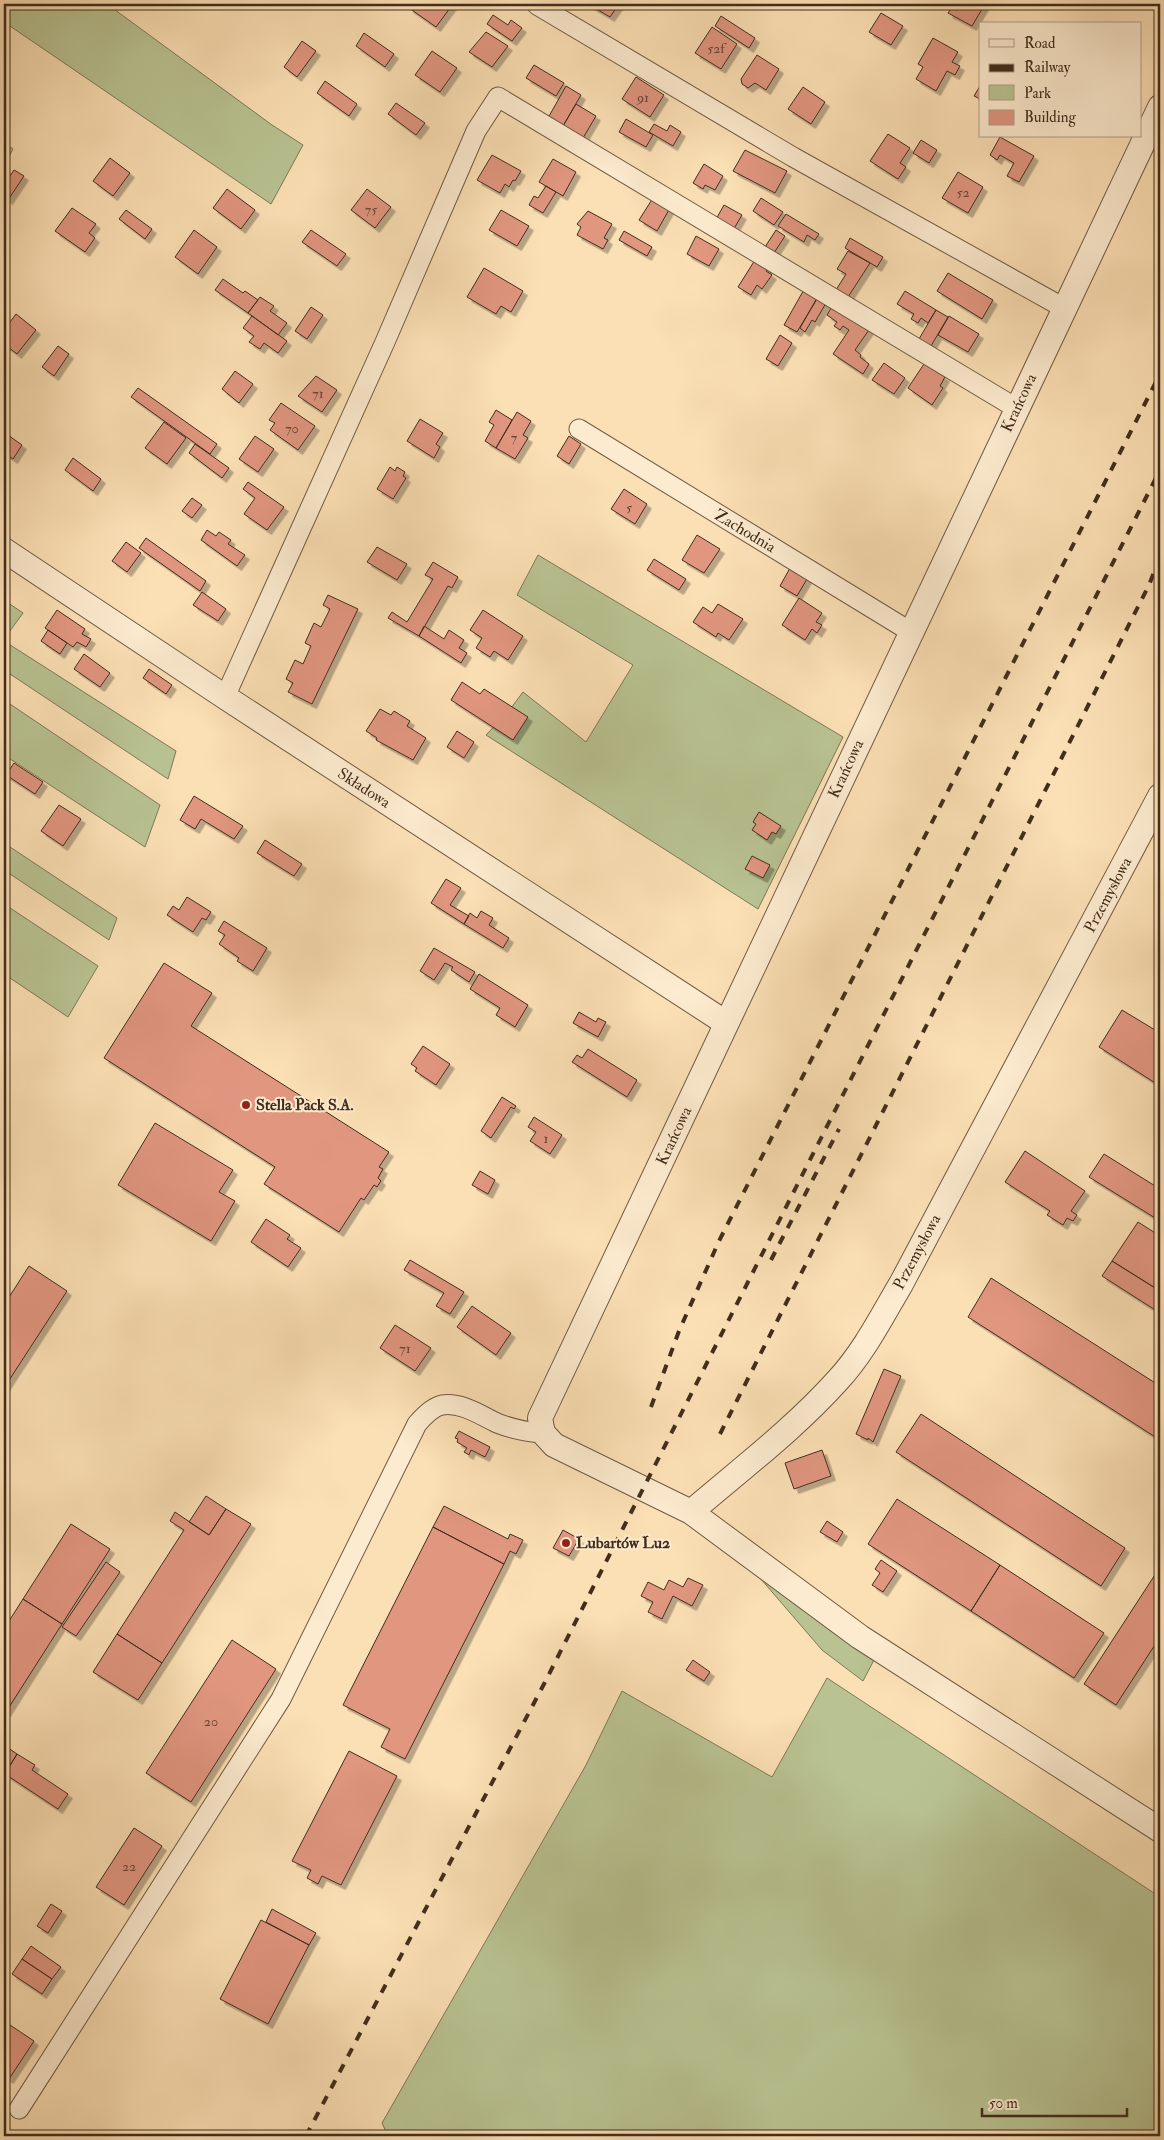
<svg xmlns="http://www.w3.org/2000/svg" width="1164" height="2140" font-family="'IM FELL Double Pica',serif">
  <style>
    .green { fill: #b9c392; stroke: #7e7858 }
    .building { fill: #e19680; stroke: #422d1d; filter: url(#shadow) }
    .lines { fill: none; stroke-linecap: round; stroke-linejoin: round }
    .minor-casing { stroke: #705a43; stroke-width: 21 }
    .tertiary-casing { stroke: #705a43; stroke-width: 26 }
    .minor { stroke: #fdebcf; stroke-width: 19 }
    .tertiary { stroke: #fdebcf; stroke-width: 24 }
    .rail { stroke: #422d1d; stroke-width: 4; stroke-dasharray: 9 9; stroke-linecap: butt }
    .poi-dot { fill: #8f2418; stroke: #fdebcf; stroke-width: 2 }
    .labels { text-anchor: middle; dominant-baseline: central; stroke-width: 4; stroke-linejoin: round; paint-order: stroke }
    .number-label { font-size: 14px; fill: #6a4736 }
    .street-label { font-size: 16px; fill: #422d1d; stroke: #fdebcf }
    .poi-label { font-size: 16px; font-weight: bold; fill: #422d1d; stroke: #fdebcf; text-anchor: start }
  </style>
  <defs>
    <filter id="shadow"><feDropShadow dx="4.5" dy="4.5" stdDeviation="0" flood-color="#0004"/></filter>
  </defs>
  <rect width="100%" height="100%" fill="#fce0b5"/>
  <filter id="stains"><feTurbulence type="fractalNoise" baseFrequency=".004" numOctaves="4"/><feColorMatrix values="0 0 0 0 .2 0 0 0 0 .09 0 0 0 0 .02 0 0 0 .5 -.17"/></filter>
  <radialGradient id="worn" r=".72"><stop offset=".6" stop-color="#630" stop-opacity="0"/><stop offset="1" stop-color="#630" stop-opacity=".3"/></radialGradient>
  <path class="green" d="M4,4H107L272,125L303,145L271,204L4,22Z
    M4,142L13,149L4,166Z
    M538,555L843,737L758,909L486,735L508,712L523,692L586,742L633,665L517,595Z
    M4,600L23,613L4,639Z
    M4,641L176,751L168,779L4,670Z
    M4,700L160,805L145,847L4,755Z
    M4,843L117,918L109,940L4,870Z
    M4,904L98,966L68,1017L4,974Z
    M762,1577L828,1629L874,1660L863,1681L822,1650L760,1578Z
    M827,1678L1160,1897V2136H388L382,2123L586,1765L622,1691L772,1777Z"/>
  <path class="building" d="M412,4H453L436,27L409,8Z
    M588,4H619L610,17Z
    M954,4H985L972,26L948,13Z
    M881,13L903,26L891,45L869,32Z
    M493,15L508,25L511,20L522,28L512,41L487,24Z
    M721,16L755,38L749,48L715,26Z
    M712,27L737,44L721,69L695,53Z
    M486,32L508,46L492,67L469,52Z
    M364,33L394,54L385,67L356,46Z
    M933,38L958,52L952,62L960,66L955,75L947,71L936,91L916,79L923,67L918,64Z
    M302,41L316,51L297,77L284,67Z
    M432,51L457,68L440,92L415,75Z
    M757,55L779,69L766,90L755,83L748,88L742,84L741,79Z
    M534,65L564,83L556,96L526,78Z
    M636,77L664,95L650,117L622,99Z
    M325,81L357,104L349,116L317,93Z
    M566,86L581,95L563,126L548,118Z
    M980,86V99L974,96Z
    M803,87L825,102L811,124L788,109Z
    M396,103L425,123L416,135L388,114Z
    M576,104L596,116L583,138L563,126Z
    M626,119L653,135L646,147L619,132Z
    M654,124L667,131L670,125L681,132L673,146L649,132Z
    M888,134L910,148L900,163L906,167L898,179L870,161Z
    M1000,137L1034,156L1019,182L1007,176L1014,163L1000,155L997,160L990,155Z
    M921,140L937,150L929,163L913,153Z
    M745,150L787,171L775,193L733,171Z
    M492,155L521,171L515,181L513,180L509,187L505,184L500,193L477,180Z
    M110,158L130,173L113,196L93,181Z
    M553,159L576,172L563,196L539,182Z
    M704,164L723,176L715,190L705,185L703,189L693,183Z
    M14,170L24,176L8,200L4,197V185Z
    M958,172L983,187L968,213L942,198Z
    M546,186L556,192L543,213L529,205L534,196L538,198Z
    M227,189L255,210L241,229L213,208Z
    M367,189L391,207L375,228L351,210Z
    M653,198L670,208L657,231L639,220Z
    M761,198L783,212L774,225L753,211Z
    M724,205L742,215L732,232L715,221Z
    M72,208L96,224L89,233L95,238L85,252L55,231Z
    M126,210L152,229L145,239L119,219Z
    M501,210L529,226L517,246L489,230Z
    M588,211L612,224L604,238L608,240L603,249L577,235L581,227L577,224Z
    M786,214L819,234L815,240L807,235L804,242L778,226Z
    M194,230L217,247L198,274L175,257Z
    M311,230L346,254L337,266L302,242Z
    M776,230L785,236L774,253L765,247Z
    M624,231L652,247L647,256L619,240Z
    M696,236L719,249L709,266L687,254Z
    M850,238L883,257L877,267L845,248Z
    M848,251L870,263L848,297L836,290L846,274L837,269Z
    M755,260L768,268L766,271L772,275L762,289L757,285L751,295L738,287Z
    M484,268L523,291L511,312L501,306L496,314L467,297Z
    M948,273L993,300L982,319L937,291Z
    M223,279L243,293L245,291L258,300L248,313L215,290Z
    M806,286L820,294L797,332L784,325Z
    M905,291L936,310L928,323L921,318L918,323L911,319L914,314L897,304Z
    M260,297L274,306L270,311L287,323L278,335L248,313Z
    M817,298L826,303L815,322L812,320L805,332L800,328Z
    M834,303L871,327L855,350L861,355L860,357L869,364L863,374L833,354L849,330L843,326L840,330L834,326L837,322L827,315Z
    M311,307L323,315L307,339L295,331Z
    M936,310L948,317L931,346L919,339Z
    M16,314L36,330L17,354L4,344V330Z
    M252,316L287,341L278,353L264,343L260,349L249,342L254,336L243,328Z
    M949,316L979,334L968,352L938,335Z
    M780,335L792,343L778,366L766,359Z
    M58,346L69,354L54,376L42,367Z
    M884,363L905,378L894,394L872,380Z
    M924,364L945,377L940,386L943,388L932,405L908,388Z
    M235,371L253,384L239,403L222,389Z
    M316,376L337,390L322,412L298,396Z
    M138,388L217,444L210,454L131,397Z
    M281,403L315,426L298,450L270,430L275,423L269,420Z
    M496,410L512,420L496,448L485,441L494,425L489,422Z
    M517,412L531,421L523,435L528,438L515,459L496,448Z
    M420,419L443,433L436,444L440,447L434,458L407,441Z
    M164,422L186,438L167,464L145,448Z
    M5,433L22,445L13,459L4,453Z
    M255,436L274,449L258,472L239,459Z
    M569,436L581,444L569,464L557,456Z
    M195,444L229,468L222,478L189,453Z
    M73,458L101,479L93,491L65,470Z
    M390,467L395,471L397,467L405,472L403,476L406,478L393,499L377,489Z
    M248,482L284,507L267,530L244,514L255,498L243,489Z
    M624,489L647,504L635,524L611,509Z
    M192,498L202,505L192,518L182,511Z
    M207,530L216,536L219,532L231,540L228,544L245,555L237,566L201,540Z
    M697,535L720,549L704,573L682,560Z
    M146,538L206,581L200,591L139,548Z
    M126,542L141,553L127,572L112,561Z
    M377,547L407,564L397,580L367,562Z
    M654,559L686,579L679,590L647,570Z
    M433,562L458,577L452,588L448,586L419,636L388,618L392,612L407,622L433,579L425,575Z
    M790,568L807,579L797,596L780,586Z
    M202,592L226,609L218,621L193,605Z
    M328,595L358,609L312,704L288,692L293,683L286,679L295,660L303,664L311,646L305,643L314,623L321,627L330,609L323,605Z
    M799,598L822,613L816,622L822,625L817,633L812,629L805,640L782,625Z
    M718,604L743,619L729,640L718,633L716,637L693,622L703,607L712,613Z
    M57,610L85,629L82,634L91,639L86,647L77,642L73,647L45,628Z
    M483,610L523,636L508,660L494,651L490,657L476,648L482,638L470,630Z
    M424,626L444,639L449,630L464,640L459,648L467,653L461,663L419,636Z
    M48,630L67,643L60,654L41,641Z
    M84,654L110,673L100,687L74,669Z
    M149,669L172,685L166,694L143,678Z
    M462,682L480,694L484,689L528,717L513,740L451,700Z
    M380,709L391,715L394,711L410,721L407,726L426,738L413,760L376,740L377,738L366,731Z
    M457,731L474,742L464,758L447,747Z
    M14,763L43,782L35,794L6,775Z
    M194,796L243,826L234,839L201,819L195,829L180,820Z
    M59,805L81,819L63,846L41,831Z
    M759,812L781,826L776,834L772,832L767,840L752,830L756,824L753,822Z
    M265,840L302,864L294,876L257,853Z
    M752,856L770,865L763,878L745,869Z
    M446,879L461,888L450,905L469,916L464,924L431,903Z
    M187,897L211,912L206,920L202,918L193,932L167,915L173,906L179,910Z
    M481,911L493,918L489,925L509,938L503,948L464,924L470,913L477,918Z
    M224,921L267,948L253,971L237,961L239,958L219,944L225,935L218,931Z
    M434,948L475,972L469,982L451,970L453,967L445,963L434,980L420,971Z
    M164,963L212,993L191,1026L389,1152L379,1167L383,1169L378,1178L381,1181L377,1187L374,1185L364,1200L361,1198L339,1232L264,1184L275,1167L104,1058Z
    M479,974L528,1005L515,1027L496,1015L500,1008L470,989Z
    M1122,1010L1160,1033V1086L1099,1047Z
    M579,1012L596,1022L598,1018L606,1022L598,1037L573,1023Z
    M423,1046L450,1064L436,1085L415,1071L417,1068L411,1064Z
    M588,1049L637,1080L627,1097L572,1062L577,1055L582,1058Z
    M502,1097L516,1106L514,1109L511,1107L491,1138L481,1131Z
    M534,1117L562,1135L550,1154L530,1141L536,1132L528,1127Z
    M155,1123L233,1170L219,1192L235,1201L211,1241L118,1185Z
    M1025,1151L1085,1191L1071,1211L1077,1215L1073,1221L1067,1218L1063,1225L1047,1215L1050,1211L1005,1182Z
    M1104,1154L1160,1189V1221L1089,1177Z
    M480,1171L495,1180L488,1194L472,1185Z
    M266,1219L290,1235L287,1239L301,1248L288,1267L251,1242Z
    M1138,1222L1160,1236V1291L1112,1261Z
    M410,1260L464,1292L450,1314L436,1306L444,1293L404,1270Z
    M1112,1261L1160,1291V1313L1102,1276Z
    M29,1266L67,1291L4,1388V1305Z
    M991,1278L1160,1386V1440L968,1317Z
    M472,1306L511,1333L496,1355L457,1327Z
    M395,1325L431,1348L415,1371L380,1348Z
    M884,1369L901,1376L873,1442L868,1438V1440L856,1434Z
    M921,1414L1125,1548L1101,1586L896,1452Z
    M459,1431L490,1447L485,1457L471,1450L469,1455L464,1452L467,1448L457,1442L458,1439L455,1438Z
    M822,1450L831,1476L794,1489L785,1463Z
    M206,1496L226,1509L209,1535L189,1522Z
    M897,1499L1000,1565L971,1611L868,1544Z
    M444,1506L508,1539L510,1534L523,1540L516,1554L510,1551L504,1564L433,1527Z
    M226,1509L251,1524L162,1663L117,1634L184,1530L170,1521L175,1512L209,1535Z
    M827,1521L843,1532L837,1542L820,1532Z
    M71,1524L110,1549L62,1624L23,1599Z
    M433,1527L504,1564L405,1759L381,1747L390,1729L343,1705Z
    M563,1530L579,1539L569,1556L553,1548Z
    M881,1560L897,1571L883,1592L872,1585L880,1573L875,1569Z
    M106,1562L120,1572L76,1636L62,1627Z
    M1000,1565L1104,1633L1074,1678L971,1611Z
    M1160,1567V1637L1116,1705L1084,1684Z
    M688,1578L703,1585L692,1606L673,1596L662,1619L648,1612L653,1602L641,1596L648,1582L664,1590L669,1580L683,1587Z
    M23,1599L62,1624L6,1712L4,1711V1629Z
    M117,1634L162,1663L138,1700L93,1672Z
    M232,1640L276,1669L191,1802L146,1773Z
    M693,1660L710,1672L704,1681L686,1670Z
    M4,1745L17,1754L4,1775Z
    M349,1751L397,1776L341,1885L322,1876L318,1884L307,1878L311,1870L292,1861Z
    M17,1754L35,1765L32,1770L68,1794L58,1809L5,1774Z
    M134,1828L162,1846L124,1905L96,1887Z
    M51,1904L62,1911L48,1933L37,1926Z
    M272,1909L316,1933L309,1945L266,1922Z
    M261,1920L309,1945L268,2024L220,1999Z
    M31,1946L61,1967L52,1979L22,1959Z
    M22,1959L52,1979L42,1994L12,1974Z
    M4,2021L34,2041L9,2079L4,2076Z
    M4,2127L15,2135L14,2136H4Z"/>
  <g class="lines">
    <defs>
      <path id="minor" d="M537,5L793,157L1064,308
        M579,429L911,632
        M225,697L385,342L476,131L498,97L1016,408
        M19,2109L281,1699L417,1424C423,1417 432,1407 442,1405C462,1402 480,1415 497,1423C512,1429 527,1432 543,1433"/>
      <path id="tertiary" d="M1160,107L540,1418L543,1433L554,1445L691,1512L860,1637L1160,1830
        M4,550L225,697L726,1023
        M691,1512C741,1469 794,1429 838,1380C864,1352 882,1316 901,1284L1160,796"/>
    </defs>
    <use href="#minor" class="minor-casing"/>
    <use href="#tertiary" class="tertiary-casing"/>
    <use href="#minor" class="minor"/>
    <use href="#tertiary" class="tertiary"/>
    <path class="rail" d="M771,1260L839,1129
      M651,1407L679,1331L719,1241L1160,374
      M720,1434L1149,585L1160,557
      M306,2136L544,1684L1160,470"/>
  </g>
  <g class="poi-dot">
    <circle cx="246" cy="1105" r="5"/>
    <circle cx="566" cy="1543" r="5"/>
  </g>
  <g class="labels">
    <g class="number-label">
      <text x="716" y="48">52f</text>
      <text x="643" y="97">91</text>
      <text x="963" y="192">52</text>
      <text x="371" y="209">75</text>
      <text x="318" y="393">71</text>
      <text x="292" y="428">70</text>
      <text x="514" y="437">7</text>
      <text x="629" y="507">5</text>
      <text x="546" y="1138">1</text>
      <text x="405" y="1348">71</text>
      <text x="211" y="1721">20</text>
      <text x="129" y="1866">22</text>
    </g>
    <g class="street-label">
      <text transform="translate(1019 403) rotate(-65)">Krańcowa</text>
      <text transform="translate(745 531) rotate(31)">Zachodnia</text>
      <text transform="translate(846 769) rotate(-65)">Krańcowa</text>
      <text transform="translate(364 788) rotate(33)">Składowa</text>
      <text transform="translate(1108 895) rotate(-62)">Przemysłowa</text>
      <text transform="translate(674 1136) rotate(-65)">Krańcowa</text>
      <text transform="translate(917 1252) rotate(-62)">Przemysłowa</text>
    </g>
    <g class="poi-label">
      <text x="256" y="1105">Stella Pack S.A.</text>
      <text x="576" y="1543">Lubartów Lu2</text>
    </g>
  </g>
  <rect width="1164" height="2140" fill="none" stroke="#fce0b5" stroke-width="20"/>
  <rect x="5" y="5" width="1154" height="2130" fill="none" stroke="#422d1d" stroke-width="2.5"/>
  <rect x="10" y="10" width="1144" height="2120" fill="none" stroke="#422d1d"/>
  <rect x="979" y="22" width="162" height="115" fill="#fdebcf" stroke="#b29f88"/>
  <rect x="989" y="39" width="25" height="8" fill="#fdebcf" stroke="#b29f88"/>
  <text x="1024" y="48" font-size="15" fill="#422d1d">Road</text>
  <rect x="989" y="64" width="25" height="8" fill="#422d1d" stroke="#b29f88"/>
  <text x="1024" y="72" font-size="15" fill="#422d1d">Railway</text>
  <rect x="989" y="85" width="25" height="15" fill="#b9c392" stroke="#b29f88"/>
  <text x="1024" y="98" font-size="15" fill="#422d1d">Park</text>
  <rect x="989" y="110" width="25" height="15" fill="#e19680" stroke="#b29f88"/>
  <text x="1024" y="122" font-size="15" fill="#422d1d">Building</text>
  <path d="M982 2108v8h145v-8" fill="none" stroke="#422d1d" stroke-width="2.5"/>
  <text x="989" y="2108" font-size="15" fill="#422d1d" stroke="#fdebcf" stroke-width="4" paint-order="stroke">50 m</text>
  <rect width="100%" height="100%" filter="url(#stains)"/>
  <rect width="100%" height="100%" fill="url(#worn)"/>
</svg>
